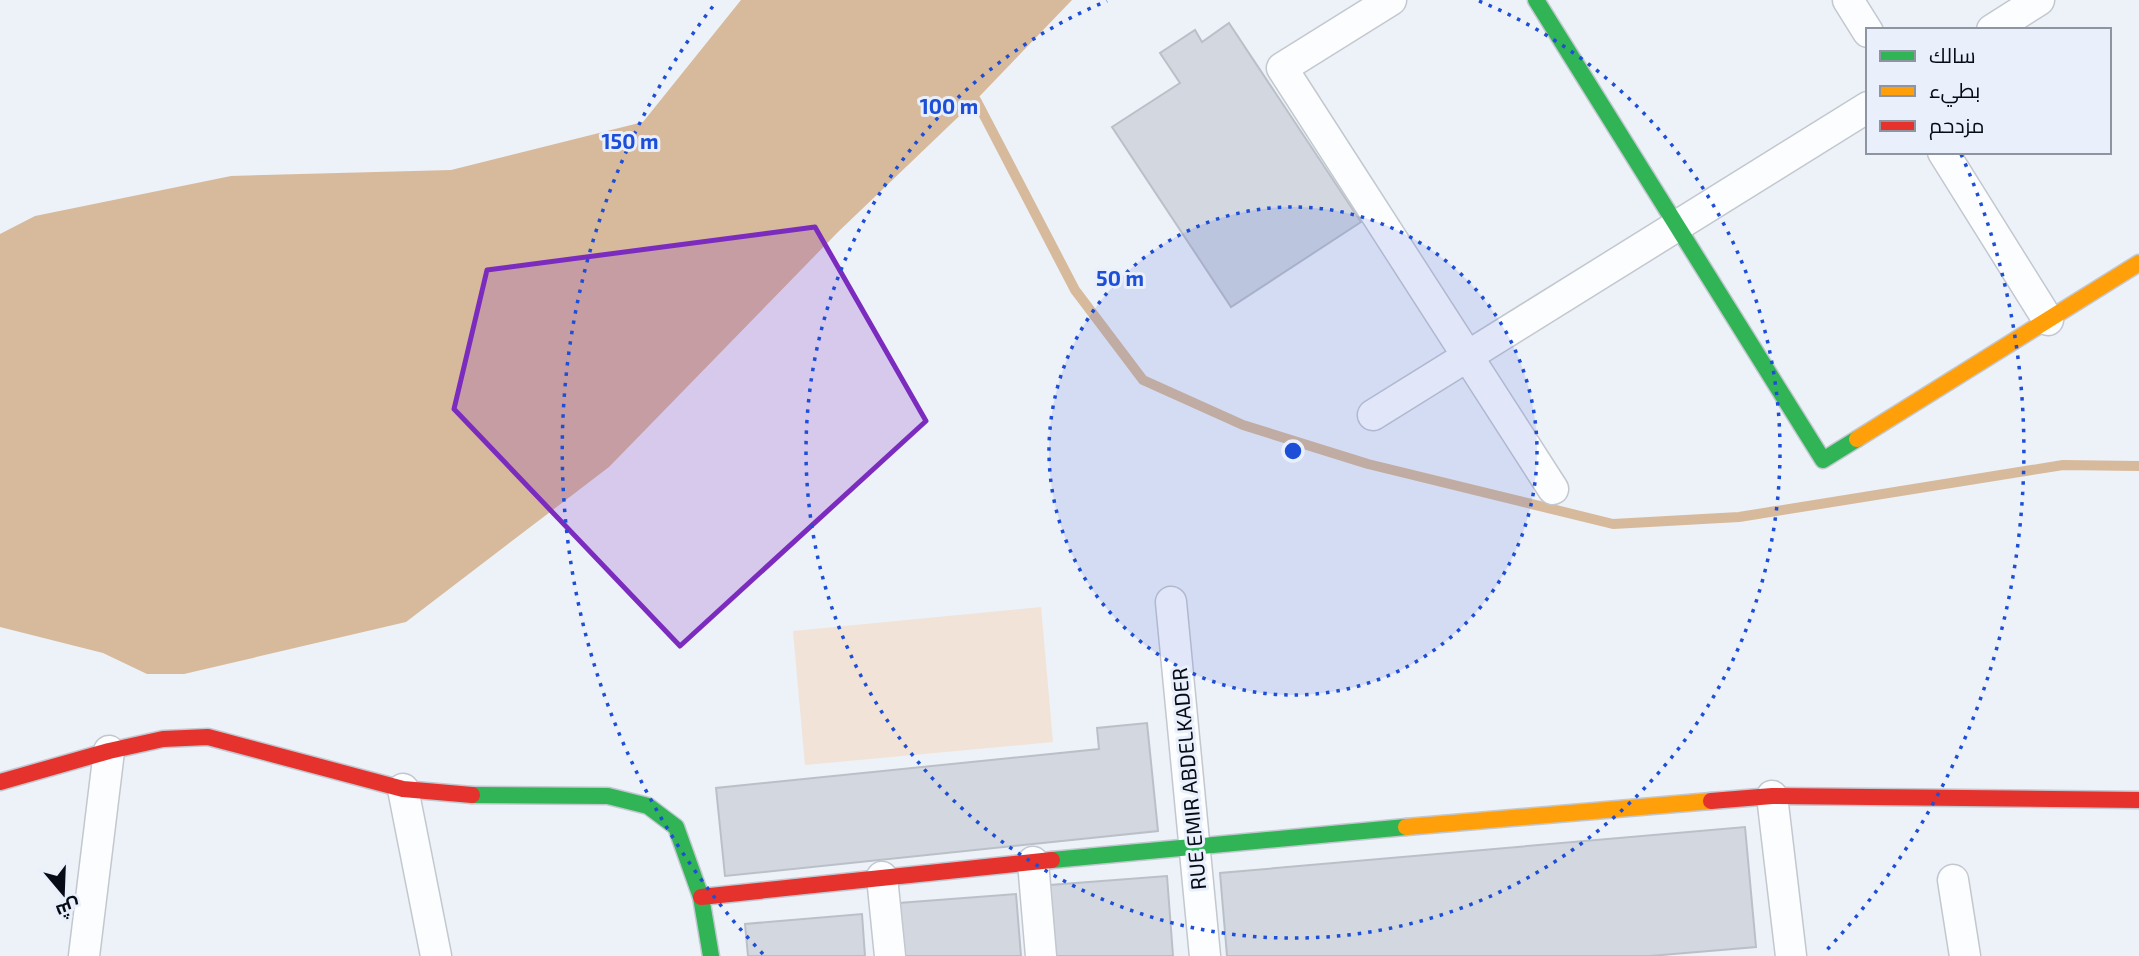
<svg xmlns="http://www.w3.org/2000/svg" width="2139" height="956" font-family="'Exo 2',Cairo,sans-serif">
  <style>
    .green { fill: #f1e3d7 }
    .water { fill: #d7ba9c }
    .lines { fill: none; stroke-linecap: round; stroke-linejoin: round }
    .stream { stroke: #d7ba9c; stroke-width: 10 }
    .building { fill: #d2d7e0; stroke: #bbc0c8; stroke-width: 2 }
    .street-casing { stroke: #c3c8d0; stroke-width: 33 }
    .fast-casing { stroke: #c3c8d0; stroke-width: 19 }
    .slow-casing { stroke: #c3c8d0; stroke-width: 19 }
    .jam-casing { stroke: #c3c8d0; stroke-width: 19 }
    .street { stroke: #fcfdfe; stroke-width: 30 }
    .fast { stroke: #30b455; stroke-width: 16 }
    .slow { stroke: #ff9f0a; stroke-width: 16 }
    .jam { stroke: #e5322d; stroke-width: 16 }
    .marked { fill: #7b2cbf; fill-opacity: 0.2; stroke: #7b2cbf; stroke-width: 5; stroke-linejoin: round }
    .ring { fill: none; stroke: #1d4ed8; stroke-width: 3.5; stroke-dasharray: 3.5 7 }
    .labels { text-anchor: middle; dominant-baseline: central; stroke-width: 6; stroke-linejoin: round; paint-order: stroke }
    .street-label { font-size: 21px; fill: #060b15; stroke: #e9f0fc }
    .centre { fill: #1d4ed8; stroke: #e9f0fc; stroke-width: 3.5 }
    .ring-label { font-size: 21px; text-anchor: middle; font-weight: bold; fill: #1d4ed8; stroke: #e9f0fc; stroke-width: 6; stroke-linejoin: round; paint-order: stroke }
  </style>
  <rect width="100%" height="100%" fill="#edf1f8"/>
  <path class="green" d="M1041,607L1053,742L805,765L793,631Z"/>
  <path class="water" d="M741,0H1072L976,100L838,232L609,467L406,622L184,674H147L103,653L0,627V234L35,216L231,176L451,170L643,122Z"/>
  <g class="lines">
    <path class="stream" d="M976,100L1075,290L1143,380L1243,425L1368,464L1613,524L1739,517L2063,465L2139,466"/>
  </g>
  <path class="building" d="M1229,23L1361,222L1231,307L1112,127L1180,83L1160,53L1195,30L1202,42Z
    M1147,723L1158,831L725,876L716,788L1099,749L1097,728Z
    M1745,827L1756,947L1650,956H1227L1220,873Z
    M1167,876L1173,956H1056L1050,885Z
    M1016,894L1021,956H903L899,903Z
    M862,914L865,956H748L745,924Z"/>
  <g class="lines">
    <defs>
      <path id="street" d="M1391,0L1282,68L1553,489
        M1848,0L1868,32
        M1992,30L2039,0
        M1943,152L2048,320
        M1373,415L1868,107
        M1171,602L1205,956
        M403,789L436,956
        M1772,796L1791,956
        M1033,862L1041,956
        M882,877L890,956
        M1953,880L1965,956
        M84,956L109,751"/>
      <path id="fast" d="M1536,0L1823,460L1857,439
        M472,795L608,796L648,806L676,827L701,897L711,956
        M1052,860L1406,827"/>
      <path id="slow" d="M1857,439L2139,263
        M1406,827L1711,801"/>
      <path id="jam" d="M0,782L109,751L163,739L208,737L403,789L472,795
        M1711,801L1772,796L2139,800
        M701,897L1052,860"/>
    </defs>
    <use href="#street" class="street-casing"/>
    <use href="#fast" class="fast-casing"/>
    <use href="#slow" class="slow-casing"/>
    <use href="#jam" class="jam-casing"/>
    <use href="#street" class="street"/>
    <use href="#fast" class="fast"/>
    <use href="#slow" class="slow"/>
    <use href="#jam" class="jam"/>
  </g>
  <path class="marked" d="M815,227L926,421L680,646L454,409L487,270Z"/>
  <circle cx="1293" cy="451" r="244" fill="#1d4ed8" fill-opacity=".12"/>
  <g class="ring">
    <circle cx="1293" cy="451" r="244"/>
    <path d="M1479 1A487 487 0 1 1 1107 1"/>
    <path d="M763 954A731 731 0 0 1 717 1M1961 154A731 731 0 0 1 1823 954"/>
  </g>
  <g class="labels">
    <g class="street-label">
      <text transform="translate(1188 779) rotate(-95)">RUE EMIR ABDELKADER</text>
    </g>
  </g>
  <circle cx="1293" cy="451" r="10" class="centre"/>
  <g class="ring-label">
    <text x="949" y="114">100 m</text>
    <text x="630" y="149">150 m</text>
    <text x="1120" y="286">50 m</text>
  </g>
  <rect x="1866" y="28" width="245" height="126" fill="#e9f0fc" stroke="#8e94a0" stroke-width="2"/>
  <rect x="1880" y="51" width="35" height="10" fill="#30b455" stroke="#8e94a0" stroke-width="2"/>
  <text x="1929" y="63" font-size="21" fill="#060b15">سالك</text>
  <rect x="1880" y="86" width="35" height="10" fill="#ff9f0a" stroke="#8e94a0" stroke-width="2"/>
  <text x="1929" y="98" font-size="21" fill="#060b15">بطيء</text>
  <rect x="1880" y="121" width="35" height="10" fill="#e5322d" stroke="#8e94a0" stroke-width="2"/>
  <text x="1929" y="133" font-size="21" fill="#060b15">مزدحم</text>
  <g transform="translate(63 893) rotate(161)" stroke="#e9f0fc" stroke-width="5" paint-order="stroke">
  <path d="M0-5L12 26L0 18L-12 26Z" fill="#060b15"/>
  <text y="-10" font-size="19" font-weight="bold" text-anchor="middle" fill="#060b15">ش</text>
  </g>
</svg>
